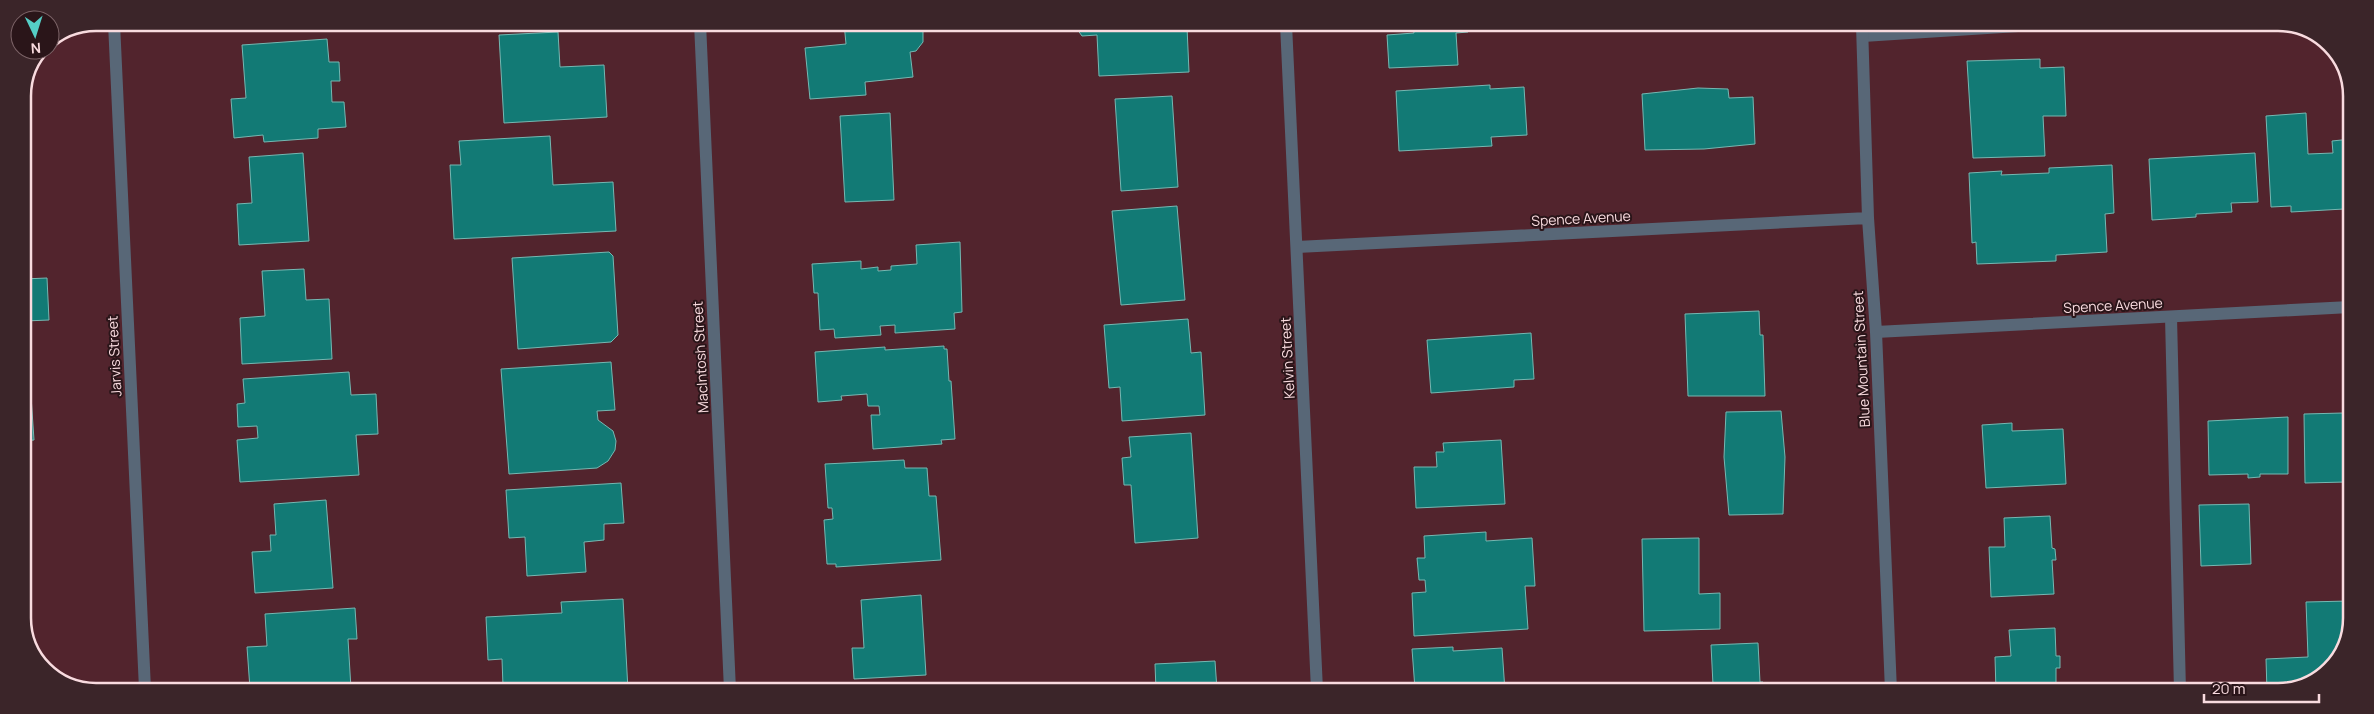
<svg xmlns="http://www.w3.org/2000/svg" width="2374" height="714" font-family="Manrope,sans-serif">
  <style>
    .building { fill: #127a75; stroke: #75b8b2 }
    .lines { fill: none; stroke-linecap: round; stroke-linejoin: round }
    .lane { stroke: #586777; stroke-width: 12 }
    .street { stroke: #586777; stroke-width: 12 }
    .labels { text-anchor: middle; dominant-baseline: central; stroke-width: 4; stroke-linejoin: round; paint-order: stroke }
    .street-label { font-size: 14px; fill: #f9dbdf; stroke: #2a1519 }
    .rim { fill: none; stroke: #f9dbdf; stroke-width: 2.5 }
  </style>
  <rect width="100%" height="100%" fill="#52242d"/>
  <path class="building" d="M217,23H250L217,25Z
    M844,23H919L923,28V42L916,51L910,52L913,77L865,82L866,95L810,99L805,48L846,44Z
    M1077,24H1162V28L1187,27L1189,72L1099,76L1097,35L1082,36L1077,29Z
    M1413,24H1468V32L1456,33L1458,65L1389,68L1387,35L1414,33Z
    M558,32L560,67L604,65L607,117L504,123L499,35Z
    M327,39L329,62H339L340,81H331L332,102H344L346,127L318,129V138L264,142L263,135L234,138L231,99L246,98L242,45Z
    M2040,59V68L2064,67L2066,116H2043L2045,156L1973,158L1967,61Z
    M1490,85V89L1524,87L1527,135L1491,137L1492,146L1399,151L1396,91Z
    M1698,88L1728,89L1729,98L1753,97L1755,144L1704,149L1645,150L1642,94Z
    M1172,96L1178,187L1121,191L1115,99Z
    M890,113L894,200L845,202L840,116Z
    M2306,113L2308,154L2333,153L2332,141L2351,139V203H2343L2344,209L2291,212V206L2271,207L2266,116Z
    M550,136L553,185L613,182L616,231L454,239L450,165H461L459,141Z
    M303,153L309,241L239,245L237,204L252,203L249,157Z
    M2255,153L2258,202L2231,203L2232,212L2196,214V217L2152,220L2149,159Z
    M2112,165L2114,213L2105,214L2107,252L2056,255V261L1977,264L1976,242L1972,243L1969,173L2002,171L2001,175L2049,173V168Z
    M1177,206L1185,300L1121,305L1112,211Z
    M960,242L962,312L954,313L955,329L895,333V325L880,326L881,335L835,338L834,329L820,330L818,293H814L812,264L861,261V269L878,267V271L891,270V266L917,264L916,245Z
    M609,252L613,256L618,335L611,342L518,349L512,258Z
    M304,269L306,300L329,299L332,359L242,364L240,318L265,316L262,271Z
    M47,278L49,320L25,321L28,377L23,378V279Z
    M1759,311L1760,335H1763L1765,396H1688L1685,314Z
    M1188,319L1191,353L1201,352L1205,415L1122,421L1120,387L1109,388L1104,325Z
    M1531,333L1534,379L1514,380V387L1431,393L1427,340Z
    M944,346V349H947L949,381H951L955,439L941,440L942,444L873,449L871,415H880L879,406H868L867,394L841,396L842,400L818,402L815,352L885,347V350Z
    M611,362L615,410L597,411L598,420L613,431L616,441L615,450L608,461L597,468L509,474L501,369Z
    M349,372L351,395L376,394L378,434L356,435L359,475L240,482L237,440L258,438L257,426L238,427L237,404L245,403L243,379Z
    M23,396H31L34,440L23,441Z
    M1781,411L1785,457L1783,514L1729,515L1724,457L1726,412Z
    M2343,413V422H2350V479H2347L2346,482L2305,483L2304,414Z
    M2288,417V474H2260V477L2248,478V474L2209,475L2208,421Z
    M2012,423V431L2063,429L2066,484L1986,488L1982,425Z
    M1191,433L1198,538L1135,543L1131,485H1124L1122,458L1131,457L1129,437Z
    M1501,440L1505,504L1416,508L1414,467H1437L1436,452H1444L1443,443Z
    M904,460L905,468H927L929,496H936L941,560L836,567V564H827L824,520L833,519L832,508H828L825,464Z
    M621,483L624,523L604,524V540L584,542L586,572L527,576L525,537L509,538L506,490Z
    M326,500L333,588L255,593L252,552L271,551L270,535H276L274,504Z
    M2249,504L2251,564L2201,566L2199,505Z
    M23,506H26L31,608L23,609Z
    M2050,516L2052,548L2055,549L2056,560H2052L2054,594L1991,597L1989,547H2005L2004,518Z
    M1486,532V541L1532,538L1535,586H1525L1528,629L1414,636L1412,593L1426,592L1425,580H1419L1417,558H1425L1424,536Z
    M1699,538V594L1720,593V629L1644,631L1642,539Z
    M921,595L926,675L854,679L852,648H864L861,600Z
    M623,599L628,690L507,689L506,685L503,686L502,659L488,660L486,617L562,613L561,602Z
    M2349,601V637L2322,676L2278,691H2267L2266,659L2308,657L2306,602Z
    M355,608L357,639H348L351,689H250L247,647L267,646L265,614Z
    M24,625H29L30,640Z
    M2055,628L2056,656H2060V668H2056V691H1996L1995,657L2011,656L2009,630Z
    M1758,643L1760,682H1763L1764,691H1709L1708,685H1713L1711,645Z
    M1453,647V651L1502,648L1505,691L1415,689L1412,649Z
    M1215,661L1217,690H1156L1155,664Z"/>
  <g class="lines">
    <path class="lane" d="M1863,36L2034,25
      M2171,317L2180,691"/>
    <path class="street" d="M114,23L145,689
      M700,23L730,690
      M1286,24L1317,690
      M1862,25L1868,218L1876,332L1891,691
      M1297,247L1868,218
      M1876,332L2350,307"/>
  </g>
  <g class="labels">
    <g class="street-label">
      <text transform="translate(1581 218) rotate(-3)">Spence Avenue</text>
      <text transform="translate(2113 305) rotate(-3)">Spence Avenue</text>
      <text transform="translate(114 356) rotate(-93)">Jarvis Street</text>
      <text transform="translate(700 357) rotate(-93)">MacIntosh Street</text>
      <text transform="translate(1287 358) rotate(-93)">Kelvin Street</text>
      <text transform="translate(1861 359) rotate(-93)">Blue Mountain Street</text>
    </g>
  </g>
  <path d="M0 0H2374V714H0ZM96 31H2278A65 65 0 0 1 2343 96V618A65 65 0 0 1 2278 683H96A65 65 0 0 1 31 618V96A65 65 0 0 1 96 31Z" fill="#3b2529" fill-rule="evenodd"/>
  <path class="rim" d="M96 31H2278A65 65 0 0 1 2343 96V618A65 65 0 0 1 2278 683H96A65 65 0 0 1 31 618V96A65 65 0 0 1 96 31Z"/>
  <g transform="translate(35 35) rotate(176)"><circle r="24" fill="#2a1519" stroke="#7d6468"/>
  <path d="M0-4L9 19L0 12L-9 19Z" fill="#55cec6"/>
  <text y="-8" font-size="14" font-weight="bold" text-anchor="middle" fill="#f9dbdf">N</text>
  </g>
  <path d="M2204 694v8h115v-8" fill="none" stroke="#f9dbdf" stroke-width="2.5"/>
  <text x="2212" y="694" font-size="15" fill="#f9dbdf" stroke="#2a1519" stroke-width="4" paint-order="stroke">20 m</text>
</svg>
